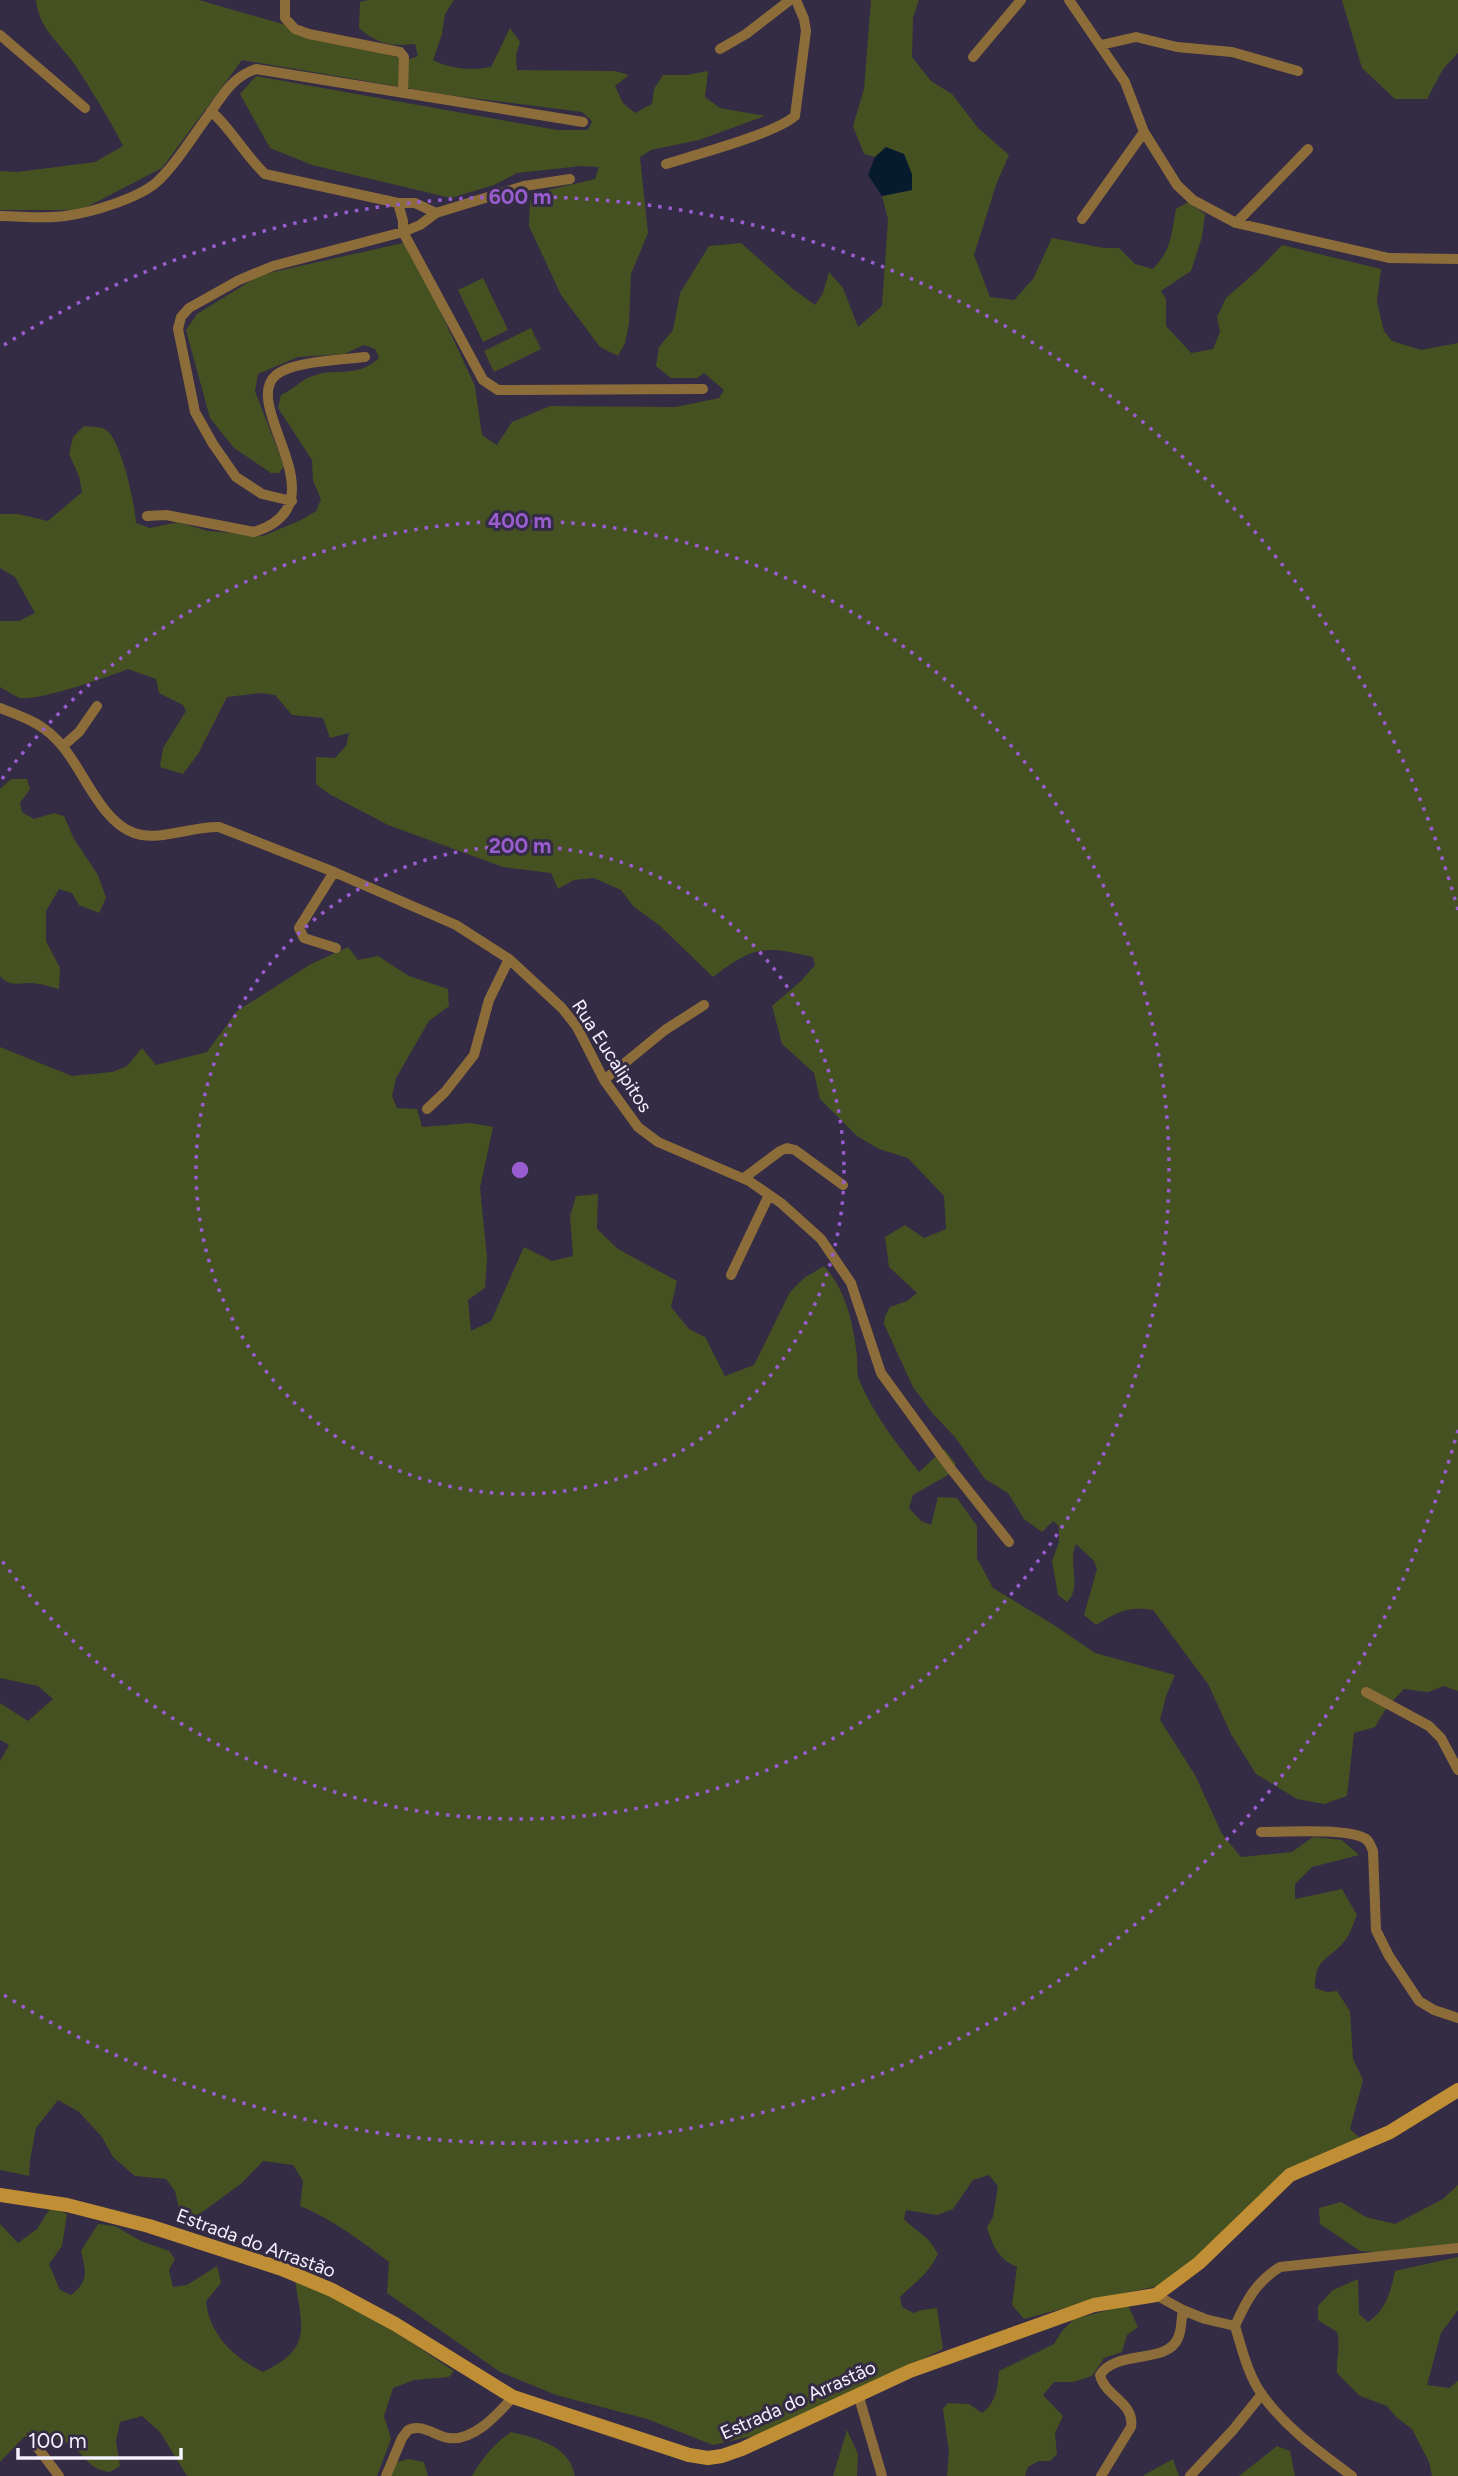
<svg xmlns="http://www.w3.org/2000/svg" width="1458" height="2476" font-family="Figtree,sans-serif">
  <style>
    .green { fill: #465121 }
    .water { fill: #071b2f }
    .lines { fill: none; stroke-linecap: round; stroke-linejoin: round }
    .street { stroke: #8c6d3a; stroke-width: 10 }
    .secondary { stroke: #c08f35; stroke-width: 14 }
    .ring { fill: none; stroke: #995dcf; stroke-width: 3.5; stroke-dasharray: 3.5 7 }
    .labels { text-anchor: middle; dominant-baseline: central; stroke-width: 6; stroke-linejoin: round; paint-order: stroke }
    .street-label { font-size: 19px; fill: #f4f1fe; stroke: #342b44 }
    .centre { fill: #995dcf; stroke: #342b44; stroke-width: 3.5 }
    .ring-label { font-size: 21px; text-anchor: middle; font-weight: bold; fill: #995dcf; stroke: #342b44; stroke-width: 6; stroke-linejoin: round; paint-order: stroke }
  </style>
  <rect width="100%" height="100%" fill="#342b44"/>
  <path class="green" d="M36,0H199L407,60L418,56L415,44C390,46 379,45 359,28L360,2L368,0H454L445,14L442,34L433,60C451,69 471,71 491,67L510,28L520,42L516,55L517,70L615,71L629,75L615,86L623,103L635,113L652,104L654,89L663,75H687L708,71L705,97L720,108L765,116L699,140L651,150L640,157L648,233L631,274L629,324L625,343L618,356L600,347L561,295L529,226L530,201L539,192L595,179L599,167L581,166L517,173L494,185L451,198L312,165L270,148L240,94L256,76L557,130H588L592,121L582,112L448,95L242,60L162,168L81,210H0V171L17,172L95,162L123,146C109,118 92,91 75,65C59,42 39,29 36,0Z
    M871,0H919L913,18L912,57L931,81L952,94L978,128L1009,155L996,185L974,255L990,297L1014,300L1033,279L1052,238L1104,248H1119L1135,264L1153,269C1172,249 1171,235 1176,209L1188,202L1205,214L1202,237L1191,271L1161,291L1166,299V326L1191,353L1213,349L1220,332L1217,317L1226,298L1260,268L1282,245L1381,269L1377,302L1384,331L1392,341L1421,350L1458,343V1691L1444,1686L1428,1692L1404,1689L1387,1707L1375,1727L1354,1733L1347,1796L1324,1804L1297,1799L1256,1774L1231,1734L1208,1684L1153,1610C1127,1606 1118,1612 1096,1625L1084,1615L1097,1569L1094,1561L1076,1544C1067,1563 1083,1586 1067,1602L1058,1595L1052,1561L1059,1542V1526L1053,1521L1042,1532L1024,1519L1008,1493L985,1479L955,1437L933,1414L913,1387L884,1324L885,1316L890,1307L907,1301L917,1293L889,1267L885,1237L905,1225L924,1238L946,1229L944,1196L908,1158L879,1149L857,1136L820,1099L814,1073L782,1044L772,1006L801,981L815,965L813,957C764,945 754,946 713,977L659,925L634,907L621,890L594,878L574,880L558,889L551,873L503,867L388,825L329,794L316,784V757L335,758L346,746L349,733L330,738L323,718L292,715L275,695L261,693L227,697L198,754L183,774L160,767L163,748L186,711L183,705L159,693L156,679L128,669C108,677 39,701 20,698C14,696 6,690 0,687V621H19L35,613L15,577L0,568V514H18L48,521L82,492L79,476L69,454L73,437L84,426C92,427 100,426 106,430C121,439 135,504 136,523L150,528L178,522L208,531L263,536L301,520L316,511L321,499L313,481L312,460L278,408L281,395C292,390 300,381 310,377C334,366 355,380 379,358L375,349L364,345L344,354L298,357L258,374L255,391L284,466L279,473H271L234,448L210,418L186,330L197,314L260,275L403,243L412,250L475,386L482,435L497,445L512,422L550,406L676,407L719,398L724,390L704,373L697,378H671L656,366L659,347L673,330L680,293L709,246L741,243L793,289L815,305L823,293L829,272L843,288L858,327L882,306L888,219L882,196L911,190L886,147L875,157L864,154L853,126L864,89Z
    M1342,0H1458V53L1443,69L1427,99H1395L1362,68Z
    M483,278L508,330L483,342L458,290Z
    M531,328L541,349L494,372L484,351Z
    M11,779H27L30,789L20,803L22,812L34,819L54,813L64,816L74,839L98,875L106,898L99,913L79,905L72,893L59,889L46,911V941L60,968L59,989C50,987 40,983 31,983C18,983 10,987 0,976V789Z
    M348,947L358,960L378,956L409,976L448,989L449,1006L429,1021L396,1078L392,1096L397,1108L417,1109L422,1127L470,1123L493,1127L480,1188L487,1258L485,1288L468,1300L471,1331L491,1321L524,1247L552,1261L573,1256L570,1216L576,1196L598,1194L597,1229L618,1249L677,1281L671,1307L689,1329L705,1337L725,1376L754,1365L790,1292L804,1278L824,1266C846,1290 853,1323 857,1355C858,1364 856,1374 860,1382C874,1415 897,1444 919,1472L944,1449L956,1464L948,1475L913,1495L909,1508L921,1521L931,1525L938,1497L957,1498L977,1526V1558L993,1588L1054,1625L1095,1653L1175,1675L1166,1696L1160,1720L1195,1775L1222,1834L1241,1857L1292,1852L1313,1837L1342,1840L1359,1855L1312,1867L1295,1884V1899L1342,1889L1357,1915C1353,1924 1350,1935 1344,1942C1327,1961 1315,1958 1315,1988L1327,1992L1337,1991L1350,2011L1353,2059L1363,2080L1350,2129L1359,2137L1350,2144L1321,2156L1163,2285L1105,2297L1024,2319L1012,2305L1017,2267C999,2260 992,2245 987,2227L993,2217L998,2186L989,2175L973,2180L953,2209L937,2215L906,2210L904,2219C919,2234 928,2235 938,2254C927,2276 917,2280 900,2297L902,2307L914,2313L921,2310L937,2308L943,2349L775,2431L713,2445L647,2419L556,2395L500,2372L387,2293L389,2262C361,2241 332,2219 300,2206L303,2181L293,2165L263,2161L242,2183L190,2221L181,2217L175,2191L166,2179L135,2176L113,2157L102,2137L79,2112L58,2100L36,2128L30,2160L29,2176L0,2170V1761L9,1745L0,1740V1703L28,1721L53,1699L38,1686L0,1678V1047L72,1076L112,1072L127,1066L142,1048L156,1065L207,1052L237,1011L311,964Z
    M1458,2185V2244L1404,2254L1360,2251L1320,2224L1319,2208L1341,2202L1366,2217L1395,2224L1443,2199Z
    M51,2207L67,2214L62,2246L49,2264L60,2290L71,2295C89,2281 86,2272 81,2251L98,2224L115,2226L141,2241L169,2251L175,2259L169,2270L173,2287L187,2285L217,2266L221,2283L206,2301C209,2334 234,2358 263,2372C313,2348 302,2328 295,2280C353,2301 403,2337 454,2371L449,2377L414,2380L393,2388L384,2416L391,2439L377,2476H187L160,2432L142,2416L120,2422L116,2441L120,2466L110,2472C86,2469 86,2454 69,2444C56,2436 38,2436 24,2437L0,2462V2224L18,2243L37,2229Z
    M1458,2257V2310L1441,2333L1427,2385L1449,2388L1458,2381V2476H1432L1429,2462L1412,2429L1396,2417L1387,2406L1360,2396L1337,2373C1336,2358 1341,2347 1337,2332L1318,2320V2306L1333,2290L1358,2279L1359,2314L1368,2322C1386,2310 1391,2291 1395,2271Z
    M1128,2305L1138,2327L1127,2335L1122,2352L1104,2358L1092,2376L1073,2382H1054L1043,2395L1063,2416L1055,2433L1057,2454L1050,2461H1039L1028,2467L1025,2476H947L949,2452L943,2409L948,2403L969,2404L982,2413C996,2403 998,2387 999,2371L1054,2344L1062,2331L1074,2319Z
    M847,2430L858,2454L857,2476H833Z
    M511,2432C537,2438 570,2446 575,2476H472C482,2458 494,2444 511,2432Z
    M1277,2446L1290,2451L1295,2476H1239Z
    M408,2459L424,2462L428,2476H388L391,2464Z
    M1173,2459L1179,2476H1144V2475Z"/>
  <path class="water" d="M886,147L904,154L912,174V190L882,196L868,175L875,157Z"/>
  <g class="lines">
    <path class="street" d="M285,0V18L295,29L309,34L400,52L404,57L403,93
      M1069,0L1125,82L1144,132L1177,185L1193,200L1236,223L1389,258L1458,259
      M0,35L85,108
      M1101,45L1136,37L1177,47L1232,52L1298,71
      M720,49L746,34L790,0
      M973,57L1021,0
      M211,111C232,130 245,155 265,174L398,203H415L436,213
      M666,164C695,155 774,134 795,116L806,31L804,19L796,0
      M398,203L403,221V232L483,380L498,390L703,389
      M0,216C21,216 44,219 65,216C90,213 141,198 159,180C178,162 192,137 208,116C222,96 232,77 256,69L583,122
      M1082,219L1144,132
      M1236,223L1308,149
      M292,501L262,494L236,477L213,444L195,412L178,329L181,317L189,308L239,280L273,266L403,232L420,225L436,213L524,186L570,179
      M147,516L166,515L254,532C345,504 239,406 276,375C293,361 342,360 365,357
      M0,708C26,718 45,724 63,747C84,772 101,821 134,833C158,842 193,826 219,827L334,872L456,925L509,959L562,1008L577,1027L604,1080L638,1127L658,1142L749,1181L781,1203L821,1239L851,1283L881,1373L948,1465L1009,1542
      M63,746L79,732L97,706
      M334,872L299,928L304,938L336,948
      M604,1080L665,1030L704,1005
      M427,1109L445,1092L474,1055L489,1000L509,959
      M744,1178L780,1151L787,1148L795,1150L843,1185
      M731,1275L769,1195
      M1366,1692L1429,1726L1441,1738L1458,1770
      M1261,1832C1285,1832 1344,1828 1364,1838C1369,1840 1371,1846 1373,1851L1376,1930L1389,1956L1419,2001L1434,2010L1458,2018
      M1183,2310L1205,2319L1235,2326
      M858,2394L882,2476
      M37,2447L59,2476
      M386,2476L402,2438L408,2430C421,2424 431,2433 444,2437C471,2445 498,2414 513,2397
      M1101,2476L1131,2427C1135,2402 1105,2397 1100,2375C1116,2349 1167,2365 1178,2338C1182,2330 1181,2318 1183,2310L1156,2295
      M1190,2476L1233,2430L1262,2394
      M1352,2476C1320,2452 1287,2429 1263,2396C1248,2376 1242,2349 1235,2326C1246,2301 1256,2282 1280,2267L1458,2248"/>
    <path class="secondary" d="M0,2195L67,2205L149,2226L282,2269L332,2290L395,2324L513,2397L689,2455L708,2458L722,2456L742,2449L910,2371L1094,2305L1156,2295L1199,2263L1290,2175L1390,2132L1458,2090"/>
  </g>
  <g class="ring">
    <circle cx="520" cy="1170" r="324"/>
    <path d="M2 779A649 649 0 1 1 2 1561"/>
    <path d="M1458 1430A973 973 0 0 1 4 1995M4 345A973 973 0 0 1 1458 910"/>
  </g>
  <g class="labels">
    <g class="street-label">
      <text transform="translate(612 1056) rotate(57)">Rua Eucalipitos</text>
      <text transform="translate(256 2243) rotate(20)">Estrada do Arrastão</text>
      <text transform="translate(798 2400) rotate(-24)">Estrada do Arrastão</text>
    </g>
  </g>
  <circle cx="520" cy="1170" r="10" class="centre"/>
  <g class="ring-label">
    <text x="520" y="204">600 m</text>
    <text x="520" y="528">400 m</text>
    <text x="520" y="853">200 m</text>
  </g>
  <path d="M18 2448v10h163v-10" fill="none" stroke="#f4f1fe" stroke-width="3.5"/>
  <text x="28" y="2448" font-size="21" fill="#f4f1fe" stroke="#342b44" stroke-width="5" paint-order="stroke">100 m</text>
</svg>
